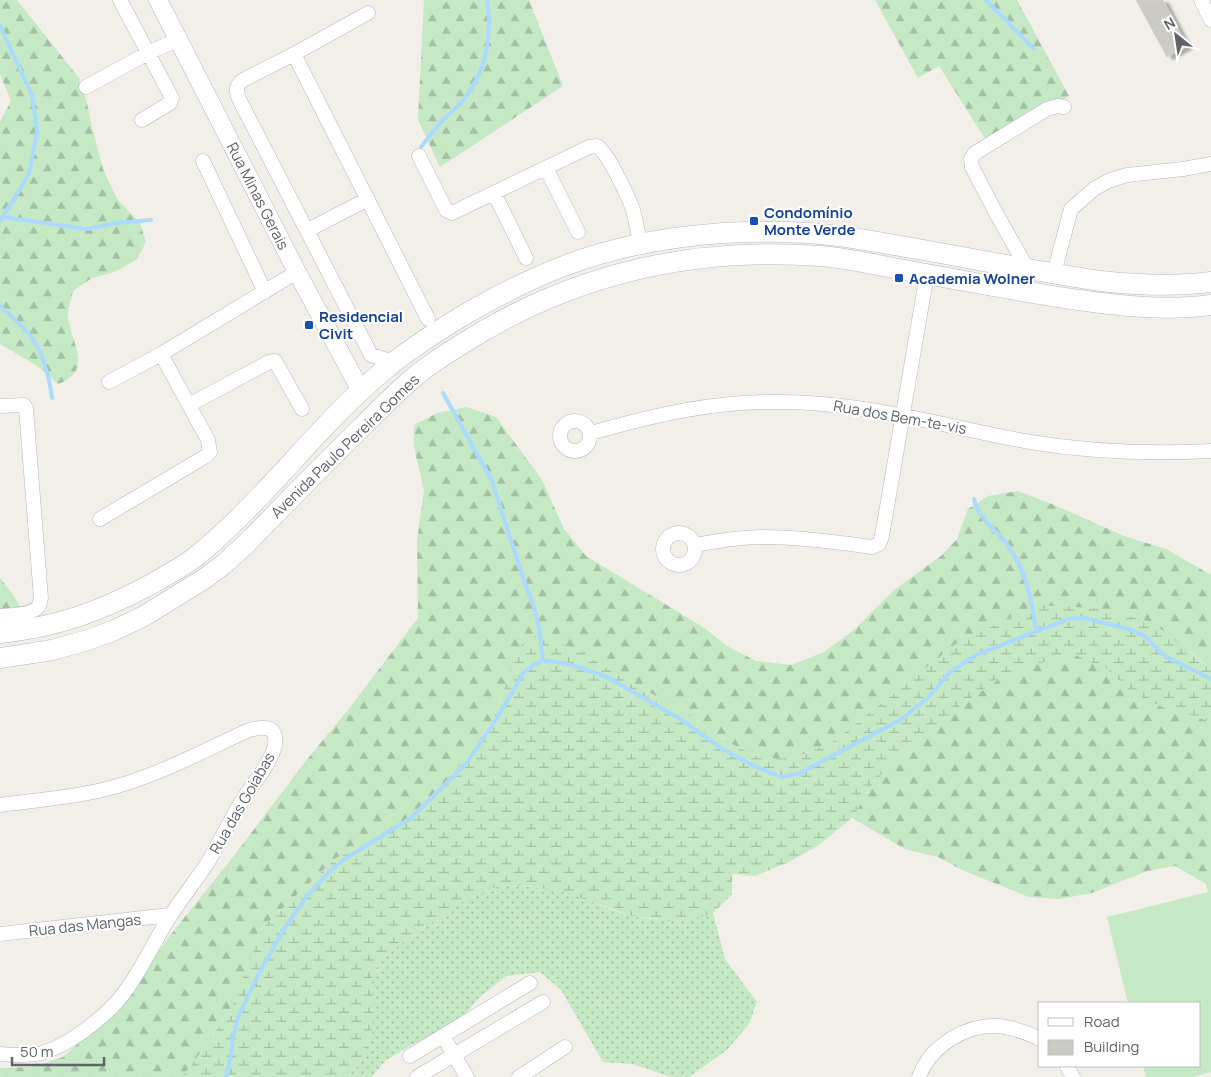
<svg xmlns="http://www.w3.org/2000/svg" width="1211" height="1077" font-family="Manrope,sans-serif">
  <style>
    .grass { fill: url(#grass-dots) }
    .forest { fill: url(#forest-firs) }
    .wetland { fill: url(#wetland-marsh) }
    .pitch { fill: #c5e8c5 }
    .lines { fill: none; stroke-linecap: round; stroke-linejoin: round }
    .stream { stroke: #aadaff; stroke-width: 4 }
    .building { fill: #cccac5; stroke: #d6d1c6; filter: url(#shadow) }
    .minor-casing { stroke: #b5b8bc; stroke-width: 15 }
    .tertiary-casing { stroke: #b5b8bc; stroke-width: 19 }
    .secondary-casing { stroke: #b6babf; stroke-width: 21 }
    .minor { stroke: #fff; stroke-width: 14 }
    .tertiary { stroke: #fff; stroke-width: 18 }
    .secondary { stroke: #fff; stroke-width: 20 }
    .transit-dot { fill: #1a4fb4; stroke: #fff; stroke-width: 2 }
    .labels { text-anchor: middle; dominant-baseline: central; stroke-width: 4; stroke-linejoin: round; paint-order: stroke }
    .street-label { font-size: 15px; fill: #5f6368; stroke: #fff }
    .transit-label { font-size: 15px; font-weight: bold; fill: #164399; stroke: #fff; text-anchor: start }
  </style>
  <defs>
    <pattern id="grass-dots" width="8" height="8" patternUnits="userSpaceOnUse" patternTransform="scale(1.25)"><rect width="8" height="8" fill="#c5e8c5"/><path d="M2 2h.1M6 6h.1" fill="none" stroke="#a3c0a4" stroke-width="1.8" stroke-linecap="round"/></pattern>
    <pattern id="forest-firs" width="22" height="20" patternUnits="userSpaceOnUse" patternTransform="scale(1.25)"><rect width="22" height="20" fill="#c5e8c5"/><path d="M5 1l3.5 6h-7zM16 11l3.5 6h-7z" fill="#a3c0a4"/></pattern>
    <pattern id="wetland-marsh" width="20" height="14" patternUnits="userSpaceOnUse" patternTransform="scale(1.25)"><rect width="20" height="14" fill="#c5e8c5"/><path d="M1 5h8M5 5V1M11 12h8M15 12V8" fill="none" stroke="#a3c0a4"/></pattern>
    <filter id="shadow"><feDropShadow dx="5.5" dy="3" stdDeviation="1" flood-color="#0004"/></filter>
  </defs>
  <rect width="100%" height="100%" fill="#f1efe8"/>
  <path class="grass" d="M499,886C521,886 542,887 564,892C587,898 609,911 633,916C660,922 686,921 713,913L725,959L757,1002L749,1024L727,1050L689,1077H671L633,1064L603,1062L561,990L540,972L506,976L481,996L462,1017L435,1034L411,1045L385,1061L372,1077H346L358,1066L374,999L371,980L383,958L396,947L468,898Z"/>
  <path class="forest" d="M0,0H17L79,78L87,103L92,128L103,169L117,199L140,223L146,242L137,259L117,271L92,278L73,291C72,298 67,309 68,317C71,342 94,371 58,384L39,367L0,344V122L11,101L0,74Z
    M424,0H529L563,86L440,167L418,120Z
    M875,0H1017L1069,96L986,140L939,66L918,78Z
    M466,407L496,417L542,480L564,529L586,556L706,629L727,646L756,661L791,665L824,652L854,630L894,590L941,556L957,539L968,509L988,496L1018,491L1052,504L1124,536L1166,549L1211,575V669L1190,651L956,644L834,741L801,755L779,759L761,758L730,743L704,727L689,714L628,681L579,651L521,645L492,721L471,752L450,778L397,831L336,858L262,928L231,1010L187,1071L178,1077H0V1068L32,1067L63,1057L114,1011L172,933L233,857L305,762L347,711L418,618L417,541L424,490L414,447V425L437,413Z
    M0,578L13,595L22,610L0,614Z
    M1072,653L1107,669L1131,692L1211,722V905L1206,884L1175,866L1147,871L1092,893L1059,899L1029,897L962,870L938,857L905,849L852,818L872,785L888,768L913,744L965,702L998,680L1037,664Z"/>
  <path class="wetland" d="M1036,605L1094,608L1152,622L1211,669V722L1188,714L1164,708L1131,692L1107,669L1073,654L1037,664L998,680L965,702L913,744L888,768L872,785L852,818L819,845L789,862L755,876L732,874V894L713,913L693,919L671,921L632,916L564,892L528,886H499L468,898L396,947L383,958L371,980L374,999L372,1034L358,1066L346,1077H178L187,1071L231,1010L262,928L336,858L397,831L450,778L471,752L492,721L521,645L535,636L554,641L579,651L628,681L689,714L704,727L730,743L761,758L779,759L801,755L834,741L956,644Z"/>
  <path class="pitch" d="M1208,892L1211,903V1072L1193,1077H1146L1143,1066H1200V1003H1128L1107,917Z"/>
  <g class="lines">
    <path class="stream" d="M986,0L1033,48
      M0,26L32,95L37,131L30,170L24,183L0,221
      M421,147C428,138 435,129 443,120C450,113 459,106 465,98C486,70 493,35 487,0
      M3,217L87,229L116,223L151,220
      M0,306C9,315 20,323 28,333C43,350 49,376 52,398
      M443,393L492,481L521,572L533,604L539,628L543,661
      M974,499C978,518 994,528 1006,543C1025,568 1032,600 1036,631
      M226,1077L231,1056L233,1037L238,1018L258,975L284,929L307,896L330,871L345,859L411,818L466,764L497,718L524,672L534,665L543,661H551L572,665L607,677L680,719L722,749L754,766L782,777L800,773L900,720L929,697L949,673L976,655L1068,619L1085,618L1132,630L1146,637L1160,652L1168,658L1211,679"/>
  </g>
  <path class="building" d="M1136,0H1163L1187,46L1167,57Z"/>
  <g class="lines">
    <defs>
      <path id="minor" d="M120,0L172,98L170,103L142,120
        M1201,0L1211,20
        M368,13L294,54L243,80C235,86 236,91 239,99L371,355L384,359L390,365
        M294,54L428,319
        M86,87L148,53L179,39
        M419,156L446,210L452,213L589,147L597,146C607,151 629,198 633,210C636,222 639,234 640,245
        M203,161L265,292
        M546,168L578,232
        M494,193L526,258
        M308,230L368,199
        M1027,268L997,215L972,167L971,159L975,153L1047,109L1058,106L1064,107
        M1054,273L1071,209L1094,189L1108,181L1127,175L1183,169L1211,164
        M109,382L161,354L297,272
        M189,405L269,362L275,361L302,409
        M0,406L24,405L26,409L41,598C41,599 39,605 39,606C31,616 11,615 0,616
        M560 436a15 15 0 1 1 30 0a15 15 0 1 1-30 0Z
        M591,433C654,415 714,401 780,402C865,402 947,427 1030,442C1090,452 1150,454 1211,451
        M100,519L206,456L210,452L208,440L161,354
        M663 549a16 16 0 1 1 32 0a16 16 0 1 1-32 0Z
        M695,545C717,541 739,537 761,537C798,537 835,542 872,547L879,544L882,536L927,274
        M0,805C38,800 78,797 114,787C161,774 205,750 249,730C258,728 273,724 275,737C279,753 254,783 245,796C231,817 221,841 208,862C193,885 176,905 163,928C147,955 133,986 111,1008C92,1026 68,1045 42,1053C29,1056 13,1055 0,1054
        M0,934L170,915
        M443,1036L467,1077
        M410,1056L530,983
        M1067,1066L1073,1077
        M417,1077L543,1002
        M519,1077L565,1047
        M919,1077C930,1046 966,1024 999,1026C1014,1028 1026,1032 1040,1039"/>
      <path id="tertiary" d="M158,0L297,272L361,391"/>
      <path id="secondary" d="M0,633C56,627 96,613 146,587C162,578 179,569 194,558C263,503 315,428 383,371C406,351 433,334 459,318C493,298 527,280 564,266C640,237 727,228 808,233C845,235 881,243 918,249C979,260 1040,272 1101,281C1137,285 1174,287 1211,282
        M0,658L52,650L88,640L115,630L144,616L204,579L224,564L247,543C284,505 322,466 360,429C379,410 397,391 418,374C439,357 462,344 485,330C589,270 700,247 820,256C846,258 872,264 899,269C958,280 1018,291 1078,300C1122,306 1166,311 1211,305"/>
    </defs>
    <use href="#minor" class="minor-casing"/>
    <use href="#tertiary" class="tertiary-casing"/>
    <use href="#secondary" class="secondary-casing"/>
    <use href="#minor" class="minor"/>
    <use href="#tertiary" class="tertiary"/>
    <use href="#secondary" class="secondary"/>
  </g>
  <g class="transit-dot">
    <rect x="749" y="216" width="10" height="10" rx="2.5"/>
    <rect x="894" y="273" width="10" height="10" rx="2.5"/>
    <rect x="304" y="320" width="10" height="10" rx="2.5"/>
  </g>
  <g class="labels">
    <g class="street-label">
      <text transform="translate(258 196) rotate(63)">Rua Minas Gerais</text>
      <text transform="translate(900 417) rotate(10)">Rua dos Bem-te-vis</text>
      <text transform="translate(345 446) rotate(-44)">Avenida Paulo Pereira Gomes</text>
      <text transform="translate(242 803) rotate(-60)">Rua das Goiabas</text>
      <text transform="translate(85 925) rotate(-6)">Rua das Mangas</text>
    </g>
    <g class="transit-label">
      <text x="764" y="212">Condomínio<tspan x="764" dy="17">Monte Verde</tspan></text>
      <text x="909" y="278">Academia Wolner</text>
      <text x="319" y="316">Residencial<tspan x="319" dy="17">Civit</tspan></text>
    </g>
  </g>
  <rect x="1038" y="1002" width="162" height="65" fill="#ffffff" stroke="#bfc1c3"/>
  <rect x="1048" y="1018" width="25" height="8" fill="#ffffff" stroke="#bfc1c3"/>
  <text x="1084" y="1027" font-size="15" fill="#5f6368">Road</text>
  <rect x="1048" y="1040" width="25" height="15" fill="#cccac5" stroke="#bfc1c3"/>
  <text x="1084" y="1052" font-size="15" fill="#5f6368">Building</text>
  <g transform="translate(1176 35) rotate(330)" stroke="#ffffff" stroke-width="4" paint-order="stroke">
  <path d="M0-4L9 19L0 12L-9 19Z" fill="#5f6368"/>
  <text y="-8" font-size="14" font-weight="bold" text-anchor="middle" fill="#5f6368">N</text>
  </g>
  <path d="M12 1057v8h92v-8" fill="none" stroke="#5f6368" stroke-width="2.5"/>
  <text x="20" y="1057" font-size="15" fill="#5f6368" stroke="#ffffff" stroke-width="4" paint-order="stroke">50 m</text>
</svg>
